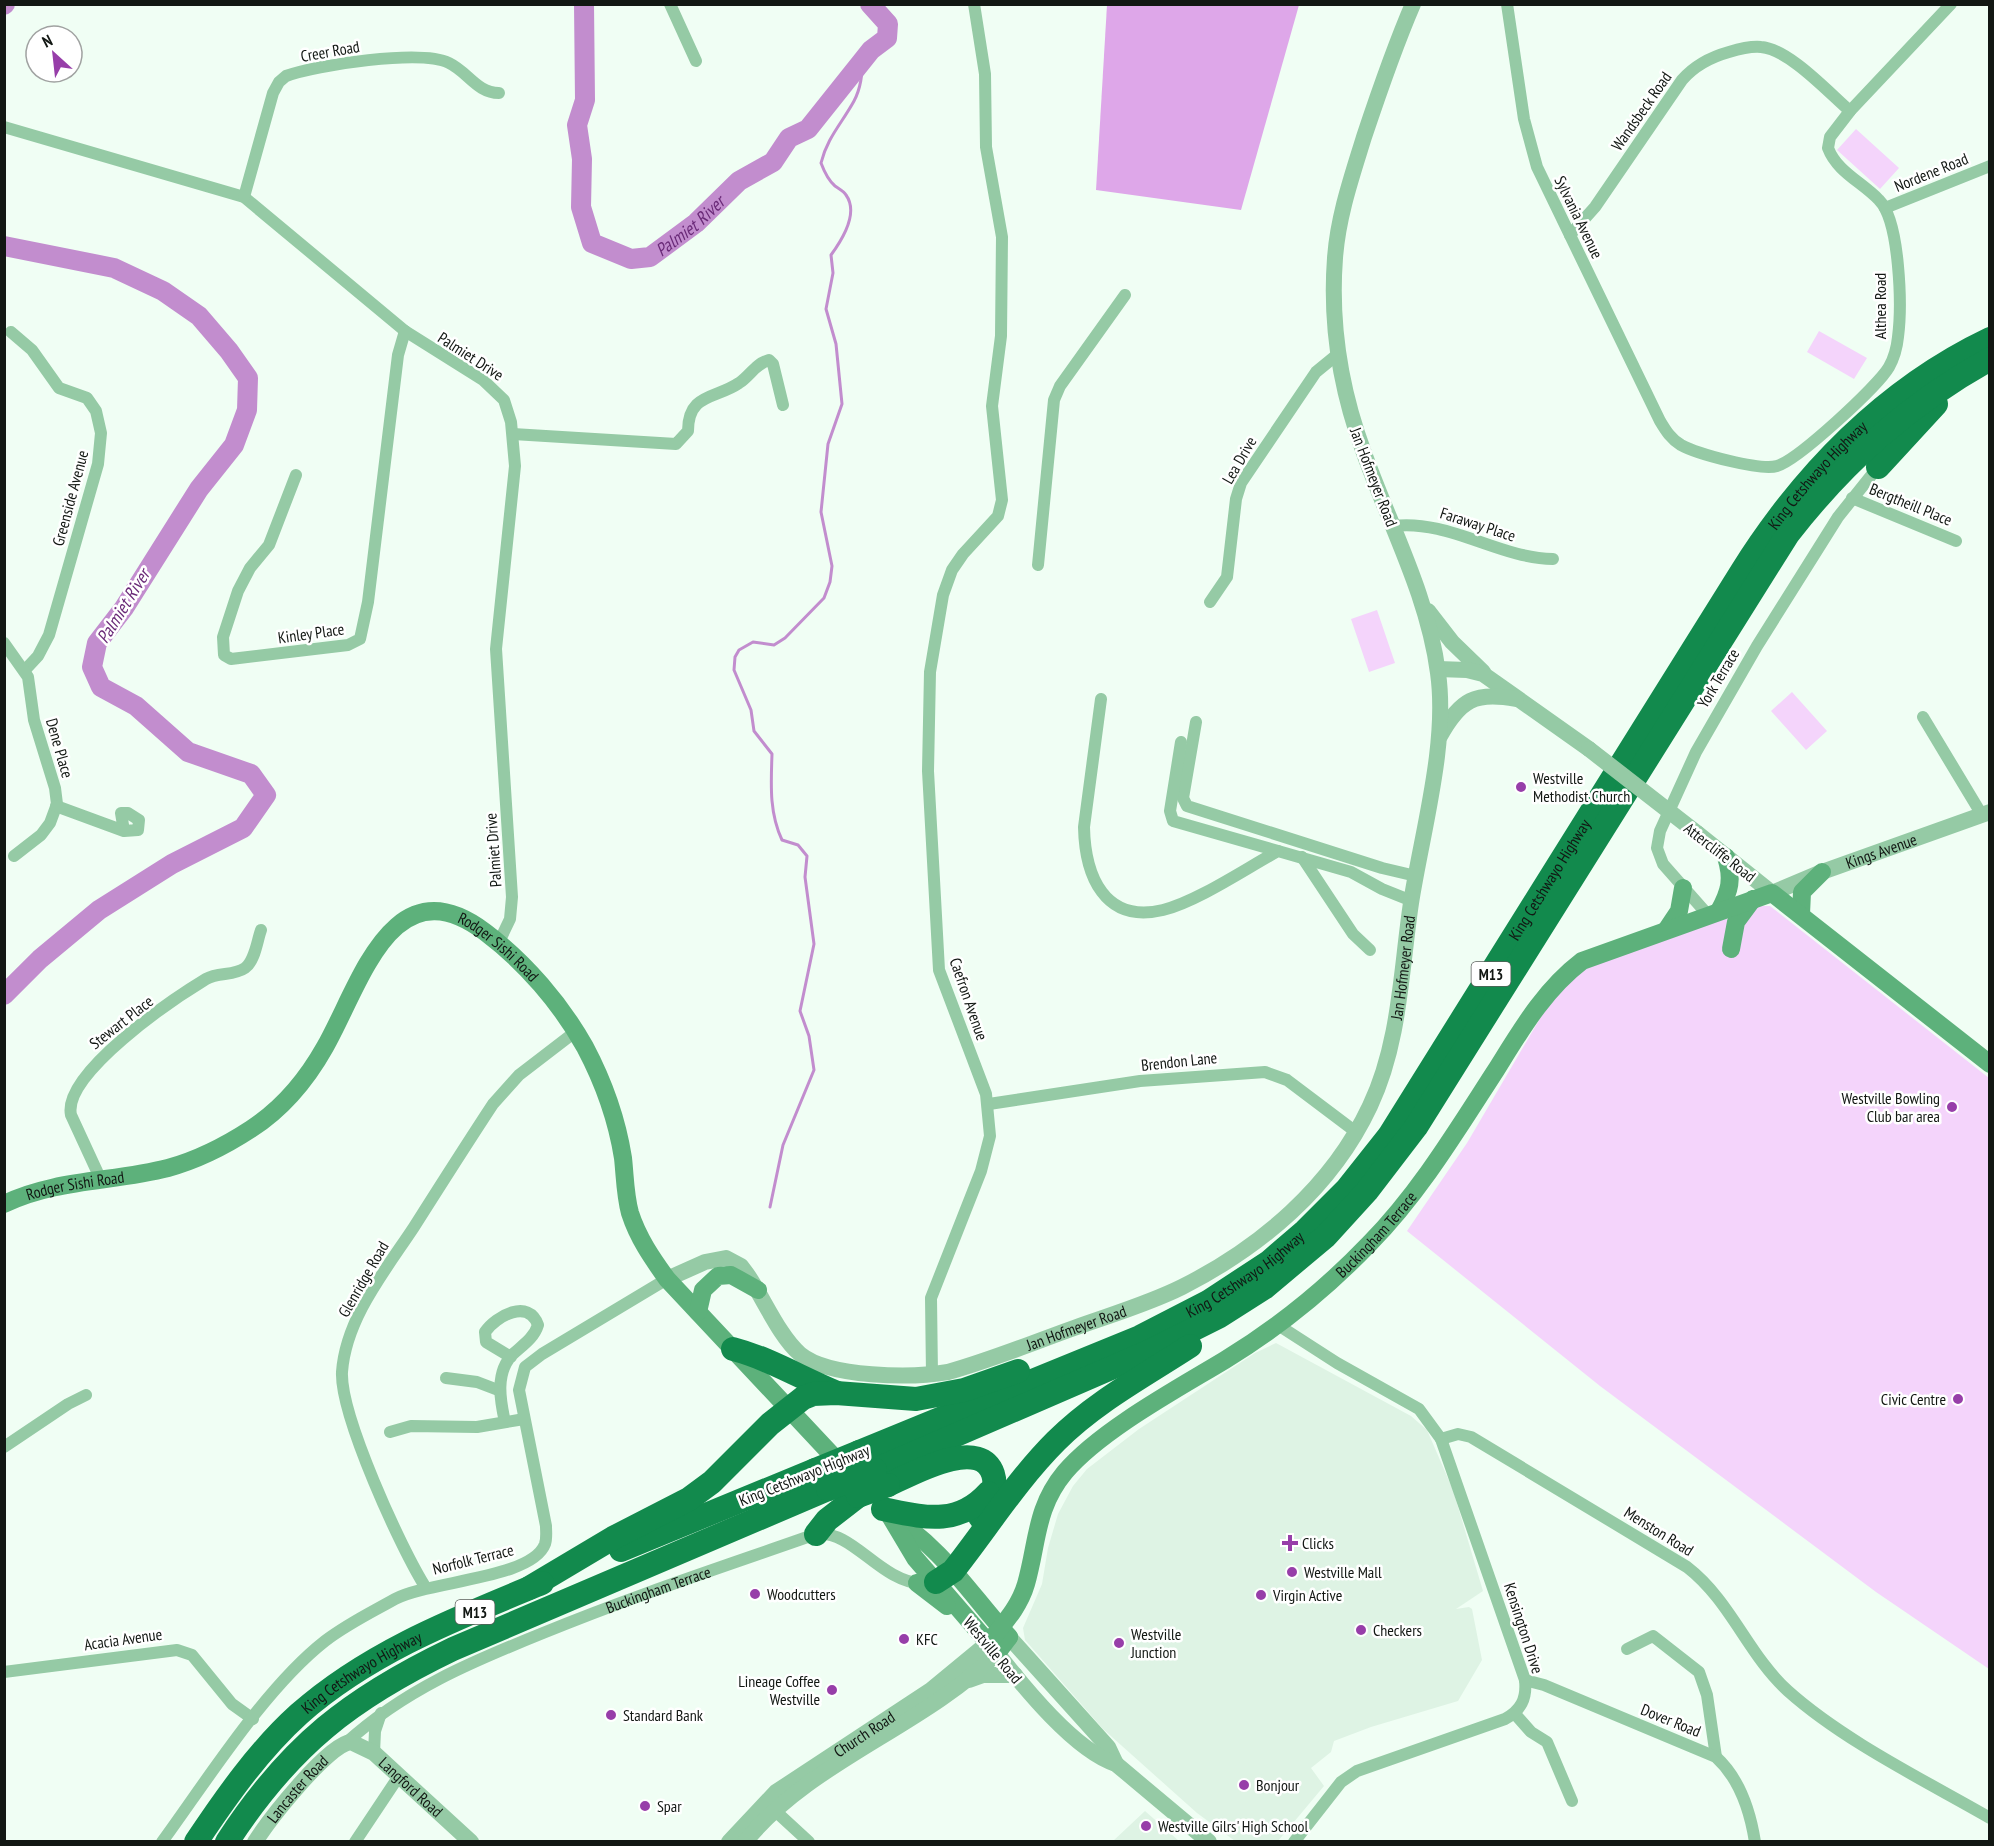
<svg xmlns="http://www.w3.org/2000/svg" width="1994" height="1846" font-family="'PT Sans Narrow',sans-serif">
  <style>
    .built { fill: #def3e4 }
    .green { fill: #f4d4fb }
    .forest { fill: #dea7e9 }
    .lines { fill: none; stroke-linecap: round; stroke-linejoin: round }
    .stream { stroke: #c28dce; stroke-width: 3 }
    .river { stroke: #c28dce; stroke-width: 20 }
    .minor { stroke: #95caa5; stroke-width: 12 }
    .tertiary { stroke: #95caa5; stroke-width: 16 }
    .secondary { stroke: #5db17b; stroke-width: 18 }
    .motorway { stroke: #128a4d; stroke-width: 24 }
    .tertiary-bridge { stroke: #95caa5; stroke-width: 16 }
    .motorway-bridge { stroke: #128a4d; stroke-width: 24 }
    .poi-dot { fill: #973ea9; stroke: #fff; stroke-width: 2 }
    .labels { text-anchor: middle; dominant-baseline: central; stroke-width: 5; stroke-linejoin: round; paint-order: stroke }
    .shield { fill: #fff; stroke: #595d5a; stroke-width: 1.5 }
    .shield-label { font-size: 15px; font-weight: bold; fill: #121713 }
    .street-label { font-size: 16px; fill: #121713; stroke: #fff }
    .poi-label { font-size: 16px; fill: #121713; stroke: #fff; text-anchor: start }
    .water-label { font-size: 18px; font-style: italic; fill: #6a2a78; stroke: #fff }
  </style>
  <rect width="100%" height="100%" fill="#f0fef4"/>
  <path class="built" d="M1276,1343L1411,1416L1427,1430L1453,1490L1483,1591L1456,1609L1469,1607L1472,1609L1482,1660L1458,1701L1371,1727L1334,1741L1331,1752L1311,1768L1324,1786L1278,1841H1235L1197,1813L1103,1729L1025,1640L1023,1628L1042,1584L1048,1548L1058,1514L1073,1486L1087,1469L1139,1429L1255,1353Z
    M1145,1811L1179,1841H1113Z"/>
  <path class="green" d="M1856,129L1899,168L1880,189L1837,150Z
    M1819,331L1867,358L1854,379L1807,352Z
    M1377,610L1395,663L1369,672L1351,619Z
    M1792,692L1827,731L1806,750L1771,711Z
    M1759,906H1770L1989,1078V1669L1876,1592L1600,1386L1407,1231L1467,1143L1542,1015L1564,987L1589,966Z"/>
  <path class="forest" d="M1107,5H1299L1241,210L1096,190Z"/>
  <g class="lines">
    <path class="stream" d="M770,1207L783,1145L814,1070L809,1036L800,1011L814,944L805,877L807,856L798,845L782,840C769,812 771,784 772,754L754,731L751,710L734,670L735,657L739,650L753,642L774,645L785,638L824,598L830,582L832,566L821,512L828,444L842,404L836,344L826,309L833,273L831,255C842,240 859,213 846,195C844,191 839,189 835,186C828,180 824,171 821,163C827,138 842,123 854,101C861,88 862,74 863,60"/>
    <g class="river">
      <path id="s1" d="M584,4L585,100L577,125L582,159L581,207L592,243L631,259L650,257L696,223L739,181L773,162L789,138L808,129L871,50L887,38L888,24L870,4"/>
      <path d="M4,5L5,4"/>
      <path d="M4,246L114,268L163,291L199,316L229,351L248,378L247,410L234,445L199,489L124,608L97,643L92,667L101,687L136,706L188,752L251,774L266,795L243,828L172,864L99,910L40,959L4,995"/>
    </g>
    <g class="minor">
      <path d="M670,4L696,61"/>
      <path d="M1507,4L1524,119L1537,167L1660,421C1666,431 1671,439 1681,445C1697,454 1761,471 1777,466C1798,460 1878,386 1889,367C1894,358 1897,347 1898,337C1902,306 1900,221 1879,200C1862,182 1837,172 1828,148L1830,137L1850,111"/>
      <path d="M4,127L244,197L405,331L483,380L504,400L511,422L515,466L496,649L512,897L510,919L499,942"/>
      <path d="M244,197L273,93L279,82L286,76C316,65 421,49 449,63C468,72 477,93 499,93"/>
      <path d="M1885,208L1990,166"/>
      <path d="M1570,235L1595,207L1682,80C1695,65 1711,57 1729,52C1739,49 1751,46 1761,47C1789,49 1829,93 1850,111L1951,4"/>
      <path d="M11,332L32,350L59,388L87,398L96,411L101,433L98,464L49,635L38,656L25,670"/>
      <path d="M513,434L676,444L688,431C688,393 716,399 739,383C750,376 755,364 769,360L773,364L783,405"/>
      <path d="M296,475L269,545L250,568L238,591L223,637L224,655L231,659L348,645L360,639L368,602L398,355L405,331"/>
      <path d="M1852,498L1956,541"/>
      <path d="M1393,526C1449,519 1498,558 1553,559"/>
      <path d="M1038,565L1054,400L1060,386L1125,295"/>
      <path d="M1210,602L1227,577L1236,499L1241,483L1316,372L1338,354"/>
      <path d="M4,643L28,677L34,720L55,788L57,804L50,823L41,835L14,856"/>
      <path d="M1101,699L1084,827C1085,875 1104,924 1163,910C1198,901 1245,869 1278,851L1351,872L1382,889L1412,901"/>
      <path d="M1923,717L1982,815"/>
      <path d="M1196,722L1183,798L1187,806L1382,868L1416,876"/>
      <path d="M1181,742L1170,811L1173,821L1278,851"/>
      <path d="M56,806L124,831L138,830L139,820L128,813H121L124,831"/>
      <path d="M1302,857L1353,934L1370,950"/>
      <path d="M1708,915L1663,864L1657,848L1660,831L1696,752L1757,646L1838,517L1878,467"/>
      <path d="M989,1104L1140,1081L1265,1072L1287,1080L1356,1132"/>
      <path d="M101,1180L71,1115C62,1074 173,999 206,979C218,972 234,976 245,968C255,961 257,941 261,930"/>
      <path d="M1278,1325L1337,1363L1419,1409L1441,1439L1458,1434L1471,1437L1687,1567C1731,1601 1748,1655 1788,1691C1844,1741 1924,1780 1990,1818"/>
      <path d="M932,1375L931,1298L981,1171L990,1136L986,1094L939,970L928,771L930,672L943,595L952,570L963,554L998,516L1002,500L992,406L1001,336L1002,237L986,147L985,74L974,4"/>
      <path d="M446,1378L477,1382L498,1390"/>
      <path d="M505,1422C500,1400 495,1372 513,1354C523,1345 534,1338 538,1325C529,1298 496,1316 485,1332L486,1342L511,1357"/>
      <path d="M390,1432L411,1426L477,1427L524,1419"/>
      <path d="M4,1447L68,1404L86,1395"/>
      <path d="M426,1588C401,1549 340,1415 342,1372C346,1318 385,1271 414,1227C440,1186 466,1145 493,1104L519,1075L575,1032"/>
      <path d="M1627,1649L1653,1636L1699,1672L1707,1695L1716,1757"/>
      <path d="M4,1672L177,1650L192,1655L232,1704L253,1719"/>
      <path d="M1525,1680L1544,1685L1716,1757C1739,1778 1750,1810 1755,1842"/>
      <path d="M1515,1714L1531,1732L1547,1742L1572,1801"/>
      <path id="s2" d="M346,1743C404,1690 471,1662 543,1633C633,1596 725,1566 816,1534C854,1530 878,1581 923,1584"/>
      <path d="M374,1753L375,1731L381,1713"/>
      <path d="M771,1807L809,1842"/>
      <path d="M162,1842C208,1779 265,1688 325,1641C347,1624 372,1612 395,1599C428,1581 532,1579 545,1544C547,1538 546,1532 546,1526L519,1390L525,1367L542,1354L667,1279"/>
      <path d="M355,1842L399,1776"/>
      <path d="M1294,1842L1341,1782L1357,1771L1505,1719C1521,1710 1527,1699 1525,1680L1441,1439"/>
    </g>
    <g class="tertiary">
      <path d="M1428,611L1452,642L1483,672"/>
      <path d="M1438,669L1467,670L1483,674L1589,749"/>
      <path d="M1440,736C1460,700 1475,691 1516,699"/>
      <path id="s3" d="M1697,833L1772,893L1822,872L1990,812"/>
      <path id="s4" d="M667,1279L705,1262L726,1258L741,1266L747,1274C763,1297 779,1336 800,1354C829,1378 913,1378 948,1372C991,1360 1032,1343 1074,1328C1110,1315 1148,1304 1182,1287C1261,1247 1332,1187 1370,1106C1400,1043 1401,970 1411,903C1422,832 1448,744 1438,673C1428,596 1390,526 1364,453C1341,391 1330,324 1335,258C1338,216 1352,176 1364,137C1379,92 1394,48 1413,4"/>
      <path d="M1009,1637L1108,1747L1116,1764"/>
      <path d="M969,1680L983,1675H1015"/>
      <path id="s5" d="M255,1842C269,1820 328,1744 351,1742L374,1753L471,1842"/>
      <path id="s6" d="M729,1842L776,1792L931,1690L988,1643"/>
      <path d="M745,1842C810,1761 923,1727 997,1653C1023,1686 1075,1751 1116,1764L1209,1842"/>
    </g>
    <g class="secondary">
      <path d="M1719,911C1730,891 1733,879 1726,857"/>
      <path d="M1801,914L1802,892L1822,872"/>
      <path d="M1667,929L1679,911L1683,888"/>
      <path d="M1731,949L1736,922L1753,899"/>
      <path id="s7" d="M4,1204C55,1179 114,1182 168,1168C197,1160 225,1146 251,1129C282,1109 307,1079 325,1047C360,986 392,862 485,932C525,962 561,1004 585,1047C603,1081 617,1120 623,1158C625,1176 625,1195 630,1213C638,1238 652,1258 667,1279L846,1470"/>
      <path d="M698,1312L703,1290L718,1276L731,1275L758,1290"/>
      <path d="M890,1516C941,1546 970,1594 1009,1637"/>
      <path d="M890,1516L915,1558L997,1653L1009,1637"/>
      <path d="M917,1583L947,1606"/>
      <path id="s8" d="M988,1643C1003,1624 1019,1608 1026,1584C1038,1542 1035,1508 1065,1472C1101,1430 1177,1389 1225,1360C1279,1327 1327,1288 1370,1243C1420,1192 1457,1130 1496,1070C1521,1030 1544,990 1582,961L1772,893L1990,1064"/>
    </g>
    <g class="motorway">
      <path d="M1878,467L1936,404"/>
      <path d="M733,1349C768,1358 801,1378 835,1392"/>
      <path id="s9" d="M859,1452L1140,1337L1208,1302L1269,1262L1305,1231L1347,1189L1389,1136L1742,571C1803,474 1885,389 1990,339"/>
      <path d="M875,1470L1148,1352L1220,1316L1264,1288L1326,1236L1367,1191L1416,1127L1788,534C1845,461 1909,404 1990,359"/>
      <path d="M888,1485C910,1475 980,1435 993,1474C998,1490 989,1503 980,1517"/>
      <path d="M883,1509C923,1517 957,1527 988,1493"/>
      <path d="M816,1534L827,1520L858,1496"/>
      <path d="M621,1550L815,1470"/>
      <path d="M936,1582L953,1571C987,1528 1017,1480 1056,1441C1095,1402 1144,1376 1190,1346"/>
      <path d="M529,1588L613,1538L689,1499L712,1482L770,1424L803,1398L813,1394L836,1393L916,1399L964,1390L1018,1371"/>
      <path id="s10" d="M196,1842C226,1797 259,1750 299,1714C369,1652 457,1618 542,1583"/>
      <path d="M227,1842C290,1745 351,1698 453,1649L828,1489"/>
    </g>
    <path class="tertiary-bridge" d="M1589,749L1697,833"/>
    <path class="motorway-bridge" d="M815,1470L859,1452
      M828,1489L875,1470
      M858,1496L888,1485"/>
  </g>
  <g class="poi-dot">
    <circle cx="1521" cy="787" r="6"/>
    <circle cx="1952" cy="1107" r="6"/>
    <circle cx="1958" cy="1399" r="6"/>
    <path d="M1287 1534h6v6h6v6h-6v6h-6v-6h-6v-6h6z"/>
    <circle cx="1292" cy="1572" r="6"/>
    <circle cx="755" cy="1594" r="6"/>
    <circle cx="1261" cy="1595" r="6"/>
    <circle cx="1361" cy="1630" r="6"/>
    <circle cx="904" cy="1639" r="6"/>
    <circle cx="1119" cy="1643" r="6"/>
    <circle cx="832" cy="1690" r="6"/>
    <circle cx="611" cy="1715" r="6"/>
    <circle cx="1244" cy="1785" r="6"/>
    <circle cx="645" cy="1806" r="6"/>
    <circle cx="1146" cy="1826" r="6"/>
  </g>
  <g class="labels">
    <g class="shield">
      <rect x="1471.5" y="962" width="39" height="24" rx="4.5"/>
      <rect x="455.5" y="1600" width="39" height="24" rx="4.5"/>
    </g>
    <g class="shield-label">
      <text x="1491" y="974">M13</text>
      <text x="475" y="1612">M13</text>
    </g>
    <g class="street-label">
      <text transform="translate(330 51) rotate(-10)">Creer Road</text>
      <text transform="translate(1641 111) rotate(-55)">Wandsbeck Road</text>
      <text transform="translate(1931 172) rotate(-22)">Nordene Road</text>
      <text transform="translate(1579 217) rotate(64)">Sylvania Avenue</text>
      <text transform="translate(1880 306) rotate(-90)">Althea Road</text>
      <text transform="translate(471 356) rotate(33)">Palmiet Drive</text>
      <text transform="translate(1239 460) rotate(-60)">Lea Drive</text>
      <text stroke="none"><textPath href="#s9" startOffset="1416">King Cetshwayo Highway</textPath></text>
      <text transform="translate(1374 477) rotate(69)">Jan Hofmeyer Road</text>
      <text transform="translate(70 498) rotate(-75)">Greenside Avenue</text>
      <text transform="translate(1911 504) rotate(22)">Bergtheill Place</text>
      <text transform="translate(1478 524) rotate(18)">Faraway Place</text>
      <text transform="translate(311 633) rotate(-8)">Kinley Place</text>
      <text transform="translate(1718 678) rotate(-59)">York Terrace</text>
      <text transform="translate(60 748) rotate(74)">Dene Place</text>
      <text transform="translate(493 850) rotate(-94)">Palmiet Drive</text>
      <text stroke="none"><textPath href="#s3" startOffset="213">Kings Avenue</textPath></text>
      <text transform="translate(1720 852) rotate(38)">Attercliffe Road</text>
      <text stroke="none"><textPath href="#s9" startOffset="930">King Cetshwayo Highway</textPath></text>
      <text stroke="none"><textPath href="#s7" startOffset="630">Rodger Sishi Road</textPath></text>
      <text stroke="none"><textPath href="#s4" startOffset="996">Jan Hofmeyer Road</textPath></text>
      <text transform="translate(969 999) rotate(71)">Caefron Avenue</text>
      <text transform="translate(121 1022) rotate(-38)">Stewart Place</text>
      <text transform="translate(1179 1061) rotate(-6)">Brendon Lane</text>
      <text stroke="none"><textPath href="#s7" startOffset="74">Rodger Sishi Road</textPath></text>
      <text stroke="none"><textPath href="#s8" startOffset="584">Buckingham Terrace</textPath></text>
      <text stroke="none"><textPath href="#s9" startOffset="426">King Cetshwayo Highway</textPath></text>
      <text transform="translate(363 1279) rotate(-60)">Glenridge Road</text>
      <text stroke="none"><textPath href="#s4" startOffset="474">Jan Hofmeyer Road</textPath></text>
      <text transform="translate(804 1475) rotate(-22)">King Cetshwayo Highway</text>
      <text transform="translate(1659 1531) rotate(32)">Menston Road</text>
      <text transform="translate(473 1559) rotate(-14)">Norfolk Terrace</text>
      <text stroke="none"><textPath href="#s2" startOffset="350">Buckingham Terrace</textPath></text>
      <text transform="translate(1524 1628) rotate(72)">Kensington Drive</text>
      <text transform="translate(123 1639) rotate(-8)">Acacia Avenue</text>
      <text transform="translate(993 1650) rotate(50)">Westville Road</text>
      <text stroke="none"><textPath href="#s10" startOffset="240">King Cetshwayo Highway</textPath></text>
      <text transform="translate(1671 1720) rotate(22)">Dover Road</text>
      <text stroke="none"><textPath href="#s6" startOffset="174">Church Road</textPath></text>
      <text stroke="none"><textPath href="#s5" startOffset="216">Langford Road</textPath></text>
      <text stroke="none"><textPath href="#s5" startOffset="68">Lancaster Road</textPath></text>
    </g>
    <g class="poi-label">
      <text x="1533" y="778">Westville<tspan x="1533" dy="18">Methodist Church</tspan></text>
      <text x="1940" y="1098" text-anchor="end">Westville Bowling<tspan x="1940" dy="18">Club bar area</tspan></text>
      <text x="1946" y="1399" text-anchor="end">Civic Centre</text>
      <text x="1302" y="1543">Clicks</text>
      <text x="1304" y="1572">Westville Mall</text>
      <text x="767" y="1594">Woodcutters</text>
      <text x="1273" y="1595">Virgin Active</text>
      <text x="1373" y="1630">Checkers</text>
      <text x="1131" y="1634">Westville<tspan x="1131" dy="18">Junction</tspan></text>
      <text x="916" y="1639">KFC</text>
      <text x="820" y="1681" text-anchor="end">Lineage Coffee<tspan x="820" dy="18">Westville</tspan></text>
      <text x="623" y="1715">Standard Bank</text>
      <text x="1256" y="1785">Bonjour</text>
      <text x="657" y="1806">Spar</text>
      <text x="1158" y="1826">Westville Gilrs' High School</text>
    </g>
    <g class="water-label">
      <text stroke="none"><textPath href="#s1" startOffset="354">Palmiet River</textPath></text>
      <text transform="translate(123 606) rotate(-58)">Palmiet River</text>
    </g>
  </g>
  <rect width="1994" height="1846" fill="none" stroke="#121713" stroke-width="12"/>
  <g transform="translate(54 54) rotate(333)"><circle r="28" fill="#ffffff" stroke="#a0a2a1" stroke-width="1.5"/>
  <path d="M0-4.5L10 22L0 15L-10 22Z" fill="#973ea9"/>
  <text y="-9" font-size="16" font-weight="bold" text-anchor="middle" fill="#121713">N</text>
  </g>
</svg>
